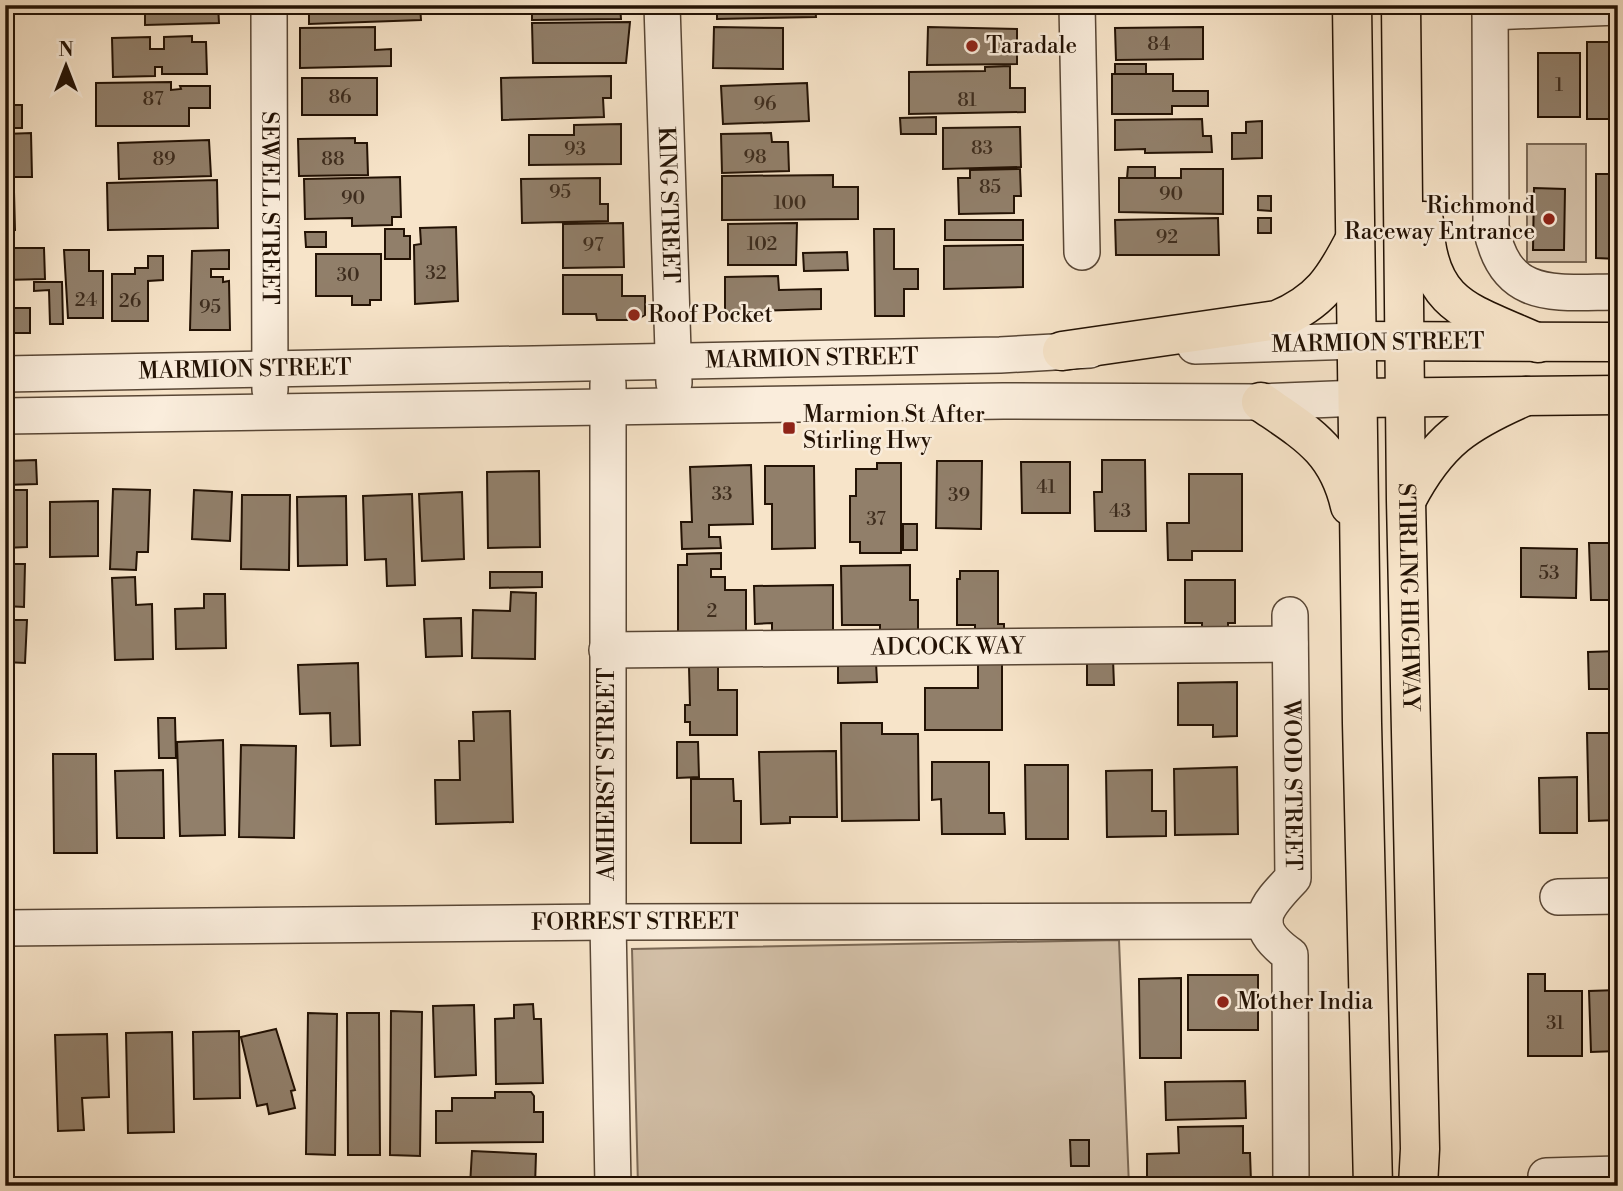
<svg xmlns="http://www.w3.org/2000/svg" width="1623" height="1191" font-family="'Libre Bodoni',serif">
  <style>
    .green { fill: #d3c0a8; stroke: #7b6956; stroke-width: 2 }
    .building { fill: #917f6a; stroke: #231204; stroke-width: 2 }
    .lines { fill: none; stroke-linecap: round; stroke-linejoin: round }
    .minor-casing { stroke: #584635; stroke-width: 38 }
    .major-casing { stroke: #231204; stroke-width: 41 }
    .highway-casing { stroke: #231204; stroke-width: 41 }
    .minor { stroke: #faeddc; stroke-width: 35 }
    .major { stroke: #f7e4c9; stroke-width: 38 }
    .highway { stroke: #f7e4c9; stroke-width: 38 }
    .poi-dot { fill: #8f2418; stroke: #faeddc; stroke-width: 2.5 }
    .labels { text-anchor: middle; dominant-baseline: central; stroke-width: 5; stroke-linejoin: round; paint-order: stroke }
    .number-label { font-size: 19px; fill: #3e2d1e }
    .poi-label { font-size: 23px; fill: #231204; stroke: #faeddc; text-anchor: start }
    .street-label { font-size: 23px; fill: #231204; stroke: #faeddc }
  </style>
  <rect width="100%" height="100%" fill="#f7e4c9"/>
  <filter id="stains"><feTurbulence type="fractalNoise" baseFrequency=".00286" numOctaves="4"/><feColorMatrix values="0 0 0 0 .2 0 0 0 0 .09 0 0 0 0 .02 0 0 0 .5 -.17"/></filter>
  <radialGradient id="worn" r=".72"><stop offset=".6" stop-color="#630" stop-opacity="0"/><stop offset="1" stop-color="#630" stop-opacity=".3"/></radialGradient>
  <path class="green" d="M1527,144H1586V262H1527Z
    M1119,940L1129,1186H638L632,949Z"/>
  <path class="building" d="M145,5H218L219,23L145,25Z
    M420,5L421,20L309,24V6L313,5Z
    M532,5H620L621,19L532,20Z
    M717,5H815L816,17L717,19Z
    M907,5H1027V6L964,8L965,14L906,13Z
    M1116,5H1184V12H1116Z
    M630,22L626,63H533L532,23Z
    M375,27V50L391,49V66L300,68V28Z
    M714,27L783,28V69L713,68Z
    M928,27L1017,29V64L927,65Z
    M1203,27V59L1116,60L1115,28Z
    M192,36V42H206L207,74H162V67H155V76L113,77L112,38L150,37V49H164V37Z
    M1587,42H1618V119H1587Z
    M1538,53H1580V117H1538Z
    M1115,64H1146V74H1115Z
    M1010,66V88H1025V112L909,114V72L985,71V67Z
    M1112,74H1173V91H1208V106H1172V114H1112Z
    M611,76V98H603L604,117L502,120L501,78Z
    M302,78H377V115H302Z
    M171,82V90L181,89L180,86H210V108H189V126H96V83Z
    M807,83L809,121L723,124L721,86Z
    M5,105H22V128H5Z
    M936,117V134H901L900,118Z
    M1202,119L1203,136H1211L1212,152L1145,153V149L1115,150V120Z
    M1262,121V158L1232,159V133H1246V122Z
    M621,124V164L529,165V135H574V125Z
    M1020,127L1021,167L943,169V128Z
    M31,133L32,177H5V134Z
    M771,133L772,142H788L789,171L722,173L721,134Z
    M355,138V143H367L368,175L299,176L298,139Z
    M209,140L211,176L119,179L118,143Z
    M1128,167H1155V178H1127Z
    M1020,169L1021,196H1014V213L959,214L958,178H970V170Z
    M1181,169H1223V214L1119,212V178H1181Z
    M1596,174H1618V259L1596,258Z
    M833,175V187H858V219L722,220V176Z
    M400,177L401,217H392V225L352,226V218L305,219L304,179Z
    M600,178V204H608V221L522,223L521,179Z
    M217,180L218,228L108,230L107,183Z
    M1534,188L1565,189L1564,250H1533Z
    M5,192H14L15,230H5Z
    M1258,196H1271V211L1258,210Z
    M1218,218L1219,255H1116L1115,220Z
    M1258,218H1271V233H1258Z
    M945,220H1023V240H945Z
    M623,223L624,267L563,268V224Z
    M797,223L796,265H728V224Z
    M456,227L458,301L415,304L414,245L421,244L420,228Z
    M385,229H404V236H410V259H385Z
    M874,229H894V269H918V289H904V316H875Z
    M305,232H326V247H306Z
    M5,233H13V248H44L45,279L5,280Z
    M1023,245V287L944,289V246Z
    M64,250H89V271H103V318H68Z
    M229,250V269H211V277H223V282L229,281L230,330H190L192,251Z
    M847,252L848,270L804,271L803,253Z
    M316,254H381V300H370V305H352V296H316Z
    M148,256H163V280L148,281V321H112V274H135V268H148Z
    M563,275H622V296H645V315L636,320H597L596,314H563Z
    M778,276L779,290L821,289V309L725,312V277Z
    M34,282H62L63,324H50L49,290L34,291Z
    M5,308H30V333H5Z
    M36,460L37,484L5,485V461Z
    M1102,460H1145L1146,531H1095L1094,492H1102Z
    M937,461H982L981,529L936,528Z
    M1021,462H1070V513H1022Z
    M877,463H901V553H860V542H850V496H856V469H877Z
    M751,465L753,524L709,525V537H720L721,548L682,549L681,522H692L690,467Z
    M765,466H814L815,548L772,549V504H765Z
    M539,471L540,547L488,548L487,472Z
    M1189,474H1242V551H1192V560H1168L1167,523H1189Z
    M113,489L150,490L148,552H137L136,570L110,569Z
    M5,490H27V547L5,548Z
    M194,490L232,492L230,541L192,539Z
    M462,492L464,559L422,561L419,494Z
    M412,494L415,585L387,586L386,559L365,560L363,496Z
    M242,495H290L289,570L241,569Z
    M346,496L347,565L298,566L297,497Z
    M98,501V556L50,557V502Z
    M903,524H917V550H903Z
    M1589,543H1618V600H1591Z
    M1521,548L1577,549L1576,598L1521,597Z
    M721,553V569H711V577H725V590H746V632L678,639V565H687V554Z
    M5,564H25L24,607L5,606Z
    M910,565V600H918V638L880,639V625H842L841,566Z
    M960,571H998V624H1004V640H975V625H957V579H960Z
    M490,572H542V587L490,588Z
    M135,577L136,605L152,604L153,659L115,660L112,578Z
    M1185,580H1235V623H1228V636H1202V623H1185Z
    M833,585V636L772,637V623L755,624L754,586Z
    M511,592L536,593L535,659L472,658L473,610L510,611Z
    M204,594H225L226,648L176,649L175,609L204,608Z
    M461,618L462,656L426,657L424,619Z
    M5,620H27L25,663L5,662Z
    M1618,651V678H1613V689H1589L1588,652Z
    M1087,659H1113L1114,685H1087Z
    M876,662L877,682L838,683V663Z
    M358,663L360,745L331,746L330,713L300,714L298,665Z
    M978,664H1002V730H925V688H978Z
    M718,666V690H737V735H690V722H685V705H690L689,667Z
    M1237,682V736L1213,737V725H1178V683Z
    M510,711L513,822L436,824L435,780H460L459,741H474L473,712Z
    M158,718H175L176,758H159Z
    M841,723H882V734H918L919,820L842,821Z
    M1587,733H1618V820L1589,821Z
    M223,740L225,835L180,836L177,742Z
    M677,742H698L699,777L677,778Z
    M241,745L296,746L294,838L239,837Z
    M836,751L837,817H790V823L761,824L759,752Z
    M53,754H96L97,853H54Z
    M932,762H989V813H1004L1005,834H942L941,799L932,800Z
    M1025,765H1068V839H1026Z
    M1237,767L1238,834L1175,835L1174,769Z
    M163,770L164,838H117L115,771Z
    M1152,770V811H1166V836L1107,837L1106,771Z
    M1577,777V833H1540L1539,778Z
    M691,779H733L734,801H741V843H691Z
    M1528,974H1545V991H1582V1056H1528Z
    M1188,975H1258V1030H1188Z
    M1181,978V1058H1140L1139,979Z
    M1618,990V1051L1591,1052L1589,991Z
    M533,1004L534,1019H541L543,1083L496,1084L495,1019L514,1018V1005Z
    M474,1005L476,1075L435,1077L433,1006Z
    M391,1011L422,1012L420,1156L390,1155Z
    M308,1013L337,1014L335,1155L306,1154Z
    M347,1013H379L380,1155H348Z
    M276,1029L295,1090L291,1091L295,1108L269,1114L267,1104L257,1106L241,1037Z
    M239,1031L240,1098L194,1099L193,1032Z
    M172,1032L174,1132L128,1133L126,1033Z
    M107,1034L109,1097L82,1098L84,1130L58,1131L55,1035Z
    M1245,1081L1246,1118L1166,1120L1165,1082Z
    M495,1092H531L534,1096V1112H543V1142L436,1143V1111H452V1098H495Z
    M1243,1126V1153H1250L1251,1182L1147,1184V1154L1179,1153L1178,1127Z
    M1070,1140H1089V1166H1071Z
    M472,1151L536,1154L535,1186H470Z"/>
  <g class="lines">
    <defs>
      <g id="minor">
        <path id="s1" d="M269,5L270,390"/>
        <path id="s2" d="M662,5L674,383"/>
        <path d="M1077,5L1082,252"/>
        <path d="M1490,5L1491,227C1505,303 1556,292 1618,292"/>
        <path d="M1490,12L1618,7"/>
        <path d="M1195,346L1357,341"/>
        <path id="s3" d="M5,374L1000,355L1090,350"/>
        <path d="M608,384V922L613,1186"/>
        <path d="M5,416L1003,401L1261,402L1359,398"/>
        <path id="s4" d="M1290,615L1293,878C1265,907 1248,925 1290,955L1291,1186"/>
        <path id="s5" d="M607,650L1290,644"/>
        <path d="M1558,897L1618,896"/>
        <path id="s6" d="M5,928L608,922L1265,921"/>
        <path d="M1546,1176L1618,1174"/>
      </g>
      <path id="major" d="M1357,341L1618,342
        M1359,398L1618,395"/>
      <g id="highway">
        <path d="M1352,5L1362,723L1373,1186"/>
        <path id="s7" d="M1401,5L1406,500L1420,1149L1418,1186"/>
        <path d="M1424,221C1427,308 1470,312 1538,343"/>
        <path d="M1062,351L1277,320C1320,302 1334,280 1355,239"/>
        <path d="M1261,402C1306,433 1337,449 1350,506"/>
        <path d="M1407,499C1438,440 1466,422 1526,396"/>
      </g>
    </defs>
    <use href="#minor" class="minor-casing"/>
    <use href="#major" class="major-casing"/>
    <use href="#highway" class="highway-casing"/>
    <use href="#minor" class="minor"/>
    <use href="#major" class="major"/>
    <use href="#highway" class="highway"/>
  </g>
  <g class="poi-dot">
    <circle cx="972" cy="46" r="7"/>
    <circle cx="1549" cy="219" r="7"/>
    <circle cx="634" cy="315" r="7"/>
    <rect x="782" y="421" width="14" height="14" rx="3.5"/>
    <circle cx="1223" cy="1002" r="7"/>
  </g>
  <g class="labels">
    <g class="number-label">
      <text x="1159" y="44">84</text>
      <text x="1559" y="85">1</text>
      <text x="340" y="97">86</text>
      <text x="153" y="99">87</text>
      <text x="967" y="100">81</text>
      <text x="765" y="104">96</text>
      <text x="982" y="148">83</text>
      <text x="575" y="149">93</text>
      <text x="755" y="157">98</text>
      <text x="164" y="159">89</text>
      <text x="333" y="159">88</text>
      <text x="990" y="187">85</text>
      <text x="560" y="192">95</text>
      <text x="1171" y="194">90</text>
      <text x="353" y="198">90</text>
      <text x="790" y="203">100</text>
      <text x="1167" y="237">92</text>
      <text x="762" y="244">102</text>
      <text x="593" y="245">97</text>
      <text x="436" y="273">32</text>
      <text x="348" y="275">30</text>
      <text x="86" y="300">24</text>
      <text x="130" y="301">26</text>
      <text x="210" y="307">95</text>
      <text x="1046" y="487">41</text>
      <text x="722" y="494">33</text>
      <text x="959" y="495">39</text>
      <text x="1120" y="511">43</text>
      <text x="876" y="519">37</text>
      <text x="1549" y="573">53</text>
      <text x="712" y="611">2</text>
      <text x="1555" y="1023">31</text>
    </g>
    <g class="poi-label">
      <text x="986" y="46">Taradale</text>
      <text x="1535" y="206" text-anchor="end">Richmond<tspan x="1535" dy="26">Raceway Entrance</tspan></text>
      <text x="648" y="315">Roof Pocket</text>
      <text x="803" y="415">Marmion St After<tspan x="803" dy="26">Stirling Hwy</tspan></text>
      <text x="1237" y="1002">Mother India</text>
    </g>
    <g class="street-label">
      <text stroke="none"><textPath href="#s2" startOffset="200">KING STREET</textPath></text>
      <text stroke="none"><textPath href="#s1" startOffset="203">SEWELL STREET</textPath></text>
      <text transform="translate(1378 343) rotate(-1)">MARMION STREET</text>
      <text stroke="none"><textPath href="#s3" startOffset="807">MARMION STREET</textPath></text>
      <text stroke="none"><textPath href="#s3" startOffset="240">MARMION STREET</textPath></text>
      <text stroke="none"><textPath href="#s7" startOffset="592">STIRLING HIGHWAY</textPath></text>
      <text stroke="none"><textPath href="#s5" startOffset="341">ADCOCK WAY</textPath></text>
      <text transform="translate(607 774) rotate(-90)">AMHERST STREET</text>
      <text stroke="none"><textPath href="#s4" startOffset="170">WOOD STREET</textPath></text>
      <text stroke="none"><textPath href="#s6" startOffset="630">FORREST STREET</textPath></text>
    </g>
  </g>
  <rect width="1623" height="1191" fill="none" stroke="#f7e4c9" stroke-width="28"/>
  <rect x="7" y="7" width="1609" height="1177" fill="none" stroke="#231204" stroke-width="3.5"/>
  <rect x="14" y="14" width="1595" height="1163" fill="none" stroke="#231204" stroke-width="2"/>
  <g transform="translate(66 66)" stroke="#faeddc" stroke-width="5" paint-order="stroke">
  <path d="M0-5L12 26L0 18L-12 26Z" fill="#231204"/>
  <text y="-10" font-size="19" font-weight="bold" text-anchor="middle" fill="#231204">N</text>
  </g>
  <rect width="100%" height="100%" filter="url(#stains)"/>
  <rect width="100%" height="100%" fill="url(#worn)"/>
</svg>
